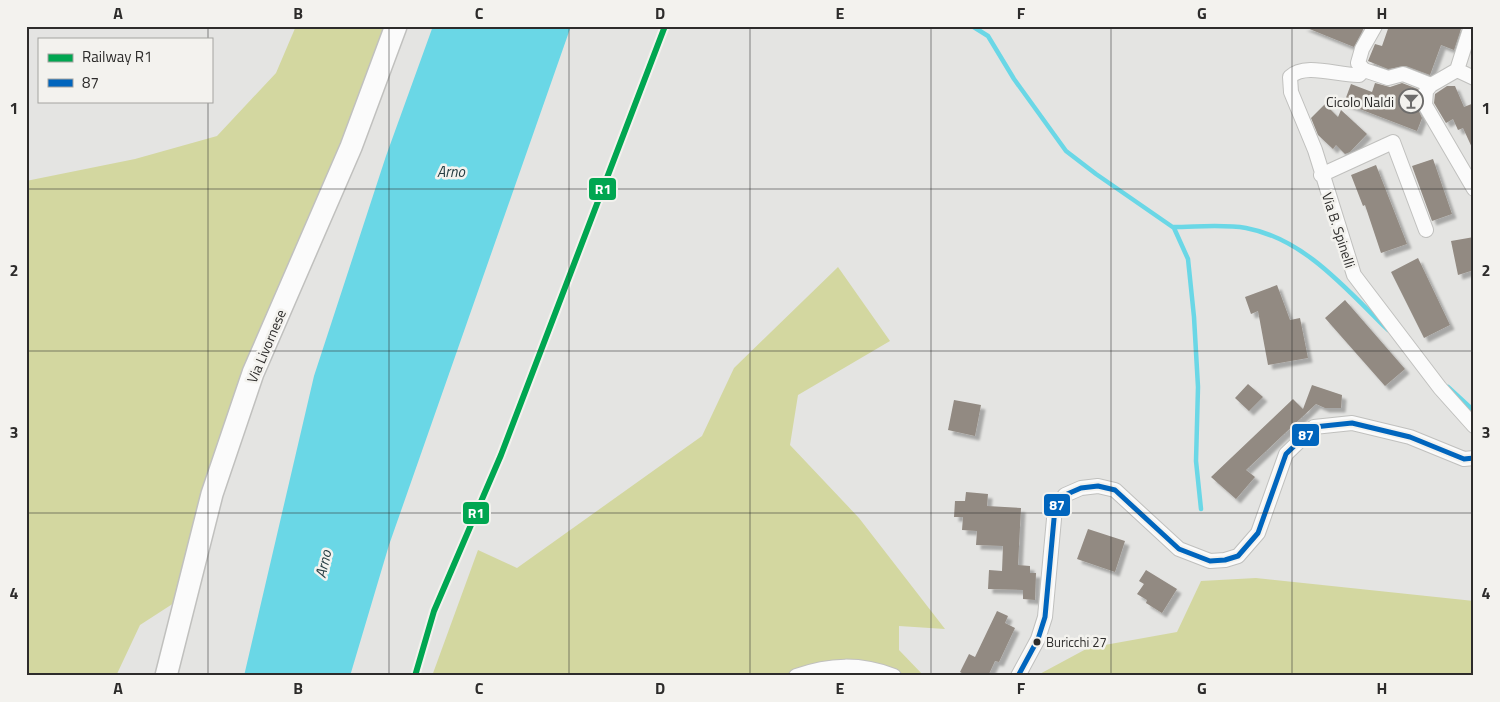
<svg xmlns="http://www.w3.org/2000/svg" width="1500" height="702" font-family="'Titillium Web',sans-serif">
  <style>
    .green { fill: #d3d7a0 }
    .water { fill: #6ad7e6 }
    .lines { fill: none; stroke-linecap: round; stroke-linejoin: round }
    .stream { stroke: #6ad7e6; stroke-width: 4.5 }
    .building { fill: #928a82; filter: url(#shadow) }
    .street-casing { stroke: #c0c0be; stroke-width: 16 }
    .primary-casing { stroke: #c0c0be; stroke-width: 24 }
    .street { stroke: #fbfbfb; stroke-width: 14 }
    .primary { stroke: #fbfbfb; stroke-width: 21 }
    .bus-1-casing { stroke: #f3f2ee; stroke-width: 9 }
    .bus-1 { stroke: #0065bd; stroke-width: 5 }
    .rail-1-casing { stroke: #f3f2ee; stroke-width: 10 }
    .rail-1 { stroke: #00a651; stroke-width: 6 }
    .grid { fill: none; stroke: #2d2c2b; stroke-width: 1; stroke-opacity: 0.55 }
    .bus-dot { fill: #2d2c2b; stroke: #f3f2ee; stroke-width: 2 }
    .labels { text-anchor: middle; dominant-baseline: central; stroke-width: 5; stroke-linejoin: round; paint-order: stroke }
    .bus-label { font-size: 13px; fill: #2d2c2b; stroke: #f3f2ee; text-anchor: start }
    .poi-label { font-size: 14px; fill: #2d2c2b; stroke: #f3f2ee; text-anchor: end }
    .street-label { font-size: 14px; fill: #2d2c2b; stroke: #f3f2ee }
    .water-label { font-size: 15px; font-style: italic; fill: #253d42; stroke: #f3f2ee }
    .line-badge { stroke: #f3f2ee; stroke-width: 2 }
    .badge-label { font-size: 14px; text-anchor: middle; font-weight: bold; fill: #fff }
    .neatline { fill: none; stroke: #2d2c2b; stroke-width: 2 }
    .grid-label { font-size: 16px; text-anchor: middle; font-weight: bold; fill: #2d2c2b }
  </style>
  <defs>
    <filter id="shadow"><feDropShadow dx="4.5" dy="4.5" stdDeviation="1" flood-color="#0004"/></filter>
  </defs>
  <rect width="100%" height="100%" fill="#e4e4e2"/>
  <path class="green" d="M296,26H385L174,603L140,625L116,676H26V181L135,159L217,136L276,73Z
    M838,267L890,341L798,395L790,445L859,518L945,629L899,626V650L924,676H432L478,550L517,568L702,436L734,368Z
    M1256,578L1474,601V676H1036L1088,648L1177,632L1201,581Z"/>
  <path class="water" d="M433,26H571L389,545L350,676H244L314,376L386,156Z"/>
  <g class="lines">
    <path class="stream" d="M972,26L988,36L1014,79L1066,151L1096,174L1174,228L1188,259L1194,317L1198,387L1196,461L1201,509
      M1173,227C1196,227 1223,224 1246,228C1305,239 1347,290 1388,330
      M1448,387L1474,411"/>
  </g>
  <path class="building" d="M1302,26H1365L1354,47Z
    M1389,26H1462L1454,50L1441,45L1430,75L1406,66L1388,69L1368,61L1375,44L1382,46Z
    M1375,83L1390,87L1402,83L1418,89L1416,105L1422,118L1417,131L1344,103L1351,84L1372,92Z
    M1447,86H1455L1464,107L1474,103V152L1463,128L1458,130L1453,119L1446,123L1434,103L1435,94Z
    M1325,104L1338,117L1341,110L1367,134L1350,152L1345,154L1336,145L1333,149L1318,135L1311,118Z
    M1433,159L1452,214L1432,221L1412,166Z
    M1376,165L1407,244L1381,253L1365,205L1363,206L1351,175Z
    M1474,237V270L1458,275L1451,241Z
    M1418,258L1450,325L1424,338L1391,272Z
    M1277,285L1290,320L1300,318L1308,358L1268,365L1258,311L1251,314L1245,297Z
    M1345,300L1405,369L1385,386L1325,318Z
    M1248,384L1263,397L1249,411L1235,398Z
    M1312,385L1342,395L1341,408H1325L1316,404L1246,470L1255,477L1236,499L1211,477L1293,399L1303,409Z
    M954,400L981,405L975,436L948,430Z
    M966,492L988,494L987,506L1021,508L1018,565L1030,566V573H1036L1035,600L1023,599V590L988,589L989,570L1002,571L1003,546L976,545L977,531L962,530L963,517H954L955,501H965Z
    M1088,529L1125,541L1115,572L1077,559Z
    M1146,570L1177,589L1162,613L1146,603L1147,600L1137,594L1144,584L1139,581Z
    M997,611L1008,616L1005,623L1015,628L999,662L995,661L988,676H967L960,672L969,654L975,657Z"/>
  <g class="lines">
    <defs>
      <path id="street" d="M1375,26L1362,49L1358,63L1364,70L1388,78L1403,74L1431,85
        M1364,70L1359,75C1339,76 1305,62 1290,77L1291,92L1315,150L1354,275L1440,388L1474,426
        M1457,70L1471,26
        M1474,78L1457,70L1431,85L1426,91L1425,105L1474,189
        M1321,175L1393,142L1426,230
        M796,676C830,664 860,663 894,676
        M1018,676L1038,639L1045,617L1055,508L1065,495L1081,488L1098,486L1115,490L1179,549L1210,561L1225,560L1238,556L1258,533L1286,454L1314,427L1352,423L1410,437L1464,459L1474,458"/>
      <path id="primary" d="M166,676L212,494L253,373L351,147L396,26"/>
    </defs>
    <use href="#street" class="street-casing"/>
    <use href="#primary" class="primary-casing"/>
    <use href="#street" class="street"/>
    <use href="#primary" class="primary"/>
    <defs>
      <path id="bus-1" d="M1018,676L1038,639L1045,617L1055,508L1065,495L1081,488L1098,486L1115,490L1179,549L1210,561L1225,560L1238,556L1258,533L1286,454L1314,427L1352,423L1410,437L1464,459L1474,458"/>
    </defs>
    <use href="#bus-1" class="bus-1-casing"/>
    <use href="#bus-1" class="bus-1"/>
    <defs>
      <path id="rail-1" d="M415,676L434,611L501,455L665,26"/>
    </defs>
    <use href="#rail-1" class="rail-1-casing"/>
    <use href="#rail-1" class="rail-1"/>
  </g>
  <path class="grid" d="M208,26V39M389,26V676M569,26V676M750,26V676M931,26V676M1111,26V676M1292,26V676M208,101V676M26,189H1474M26,351H1474M26,513H1474"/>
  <defs>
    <symbol id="bar-ring" viewBox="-11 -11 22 22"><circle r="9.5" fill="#f3f2ee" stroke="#6d6c6b" stroke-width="1.5"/><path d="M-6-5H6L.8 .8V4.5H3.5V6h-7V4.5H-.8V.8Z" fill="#6d6c6b"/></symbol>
  </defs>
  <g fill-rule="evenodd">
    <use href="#bar-ring" x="1397" y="87" width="28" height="28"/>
  </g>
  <circle class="bus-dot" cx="1037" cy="642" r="4.5"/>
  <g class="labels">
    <g class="bus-label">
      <text x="1046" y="642">Buricchi 27</text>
    </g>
    <g class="poi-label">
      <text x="1394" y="101">Cicolo Naldi</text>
    </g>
    <g class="street-label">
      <text transform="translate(1339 230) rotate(72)">Via B. Spinelli</text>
      <text transform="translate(266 346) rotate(-67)">Via Livornese</text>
    </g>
    <g class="water-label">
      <text x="451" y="171">Arno</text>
      <text transform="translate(323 564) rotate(-77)">Arno</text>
    </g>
  </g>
  <g class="line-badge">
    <rect x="588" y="177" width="29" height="24" rx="5" fill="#00a651"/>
    <rect x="1291" y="423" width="29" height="24" rx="5" fill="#0065bd"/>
    <rect x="1043" y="493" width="28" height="24" rx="5" fill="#0065bd"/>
    <rect x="462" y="501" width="28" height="24" rx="5" fill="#00a651"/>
  </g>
  <g class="badge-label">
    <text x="603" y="194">R1</text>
    <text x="1306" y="440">87</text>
    <text x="1057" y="510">87</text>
    <text x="476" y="518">R1</text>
  </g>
  <rect width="1500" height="702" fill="none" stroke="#f3f2ee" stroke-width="55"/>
  <rect x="38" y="38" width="175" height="65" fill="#f3f2ee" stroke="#a4a3a0"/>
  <rect x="48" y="54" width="25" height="8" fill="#00a651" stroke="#a4a3a0"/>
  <text x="82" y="62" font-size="15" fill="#2d2c2b">Railway R1</text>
  <rect x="48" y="79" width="25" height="8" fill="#0065bd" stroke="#a4a3a0"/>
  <text x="82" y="88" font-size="15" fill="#2d2c2b">87</text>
  <rect x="28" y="28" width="1444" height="646" class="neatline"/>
  <g class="grid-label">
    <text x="118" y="19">A</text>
    <text x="298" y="19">B</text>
    <text x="479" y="19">C</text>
    <text x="660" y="19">D</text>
    <text x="840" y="19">E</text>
    <text x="1021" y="19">F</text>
    <text x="1202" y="19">G</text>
    <text x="1382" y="19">H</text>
    <text x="14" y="114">1</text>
    <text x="1486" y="114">1</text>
    <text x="14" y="276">2</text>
    <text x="1486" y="276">2</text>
    <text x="14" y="438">3</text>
    <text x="1486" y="438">3</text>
    <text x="14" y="599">4</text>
    <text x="1486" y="599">4</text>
    <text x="118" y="694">A</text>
    <text x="298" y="694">B</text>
    <text x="479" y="694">C</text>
    <text x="660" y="694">D</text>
    <text x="840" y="694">E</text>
    <text x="1021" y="694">F</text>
    <text x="1202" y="694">G</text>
    <text x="1382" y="694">H</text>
  </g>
</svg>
